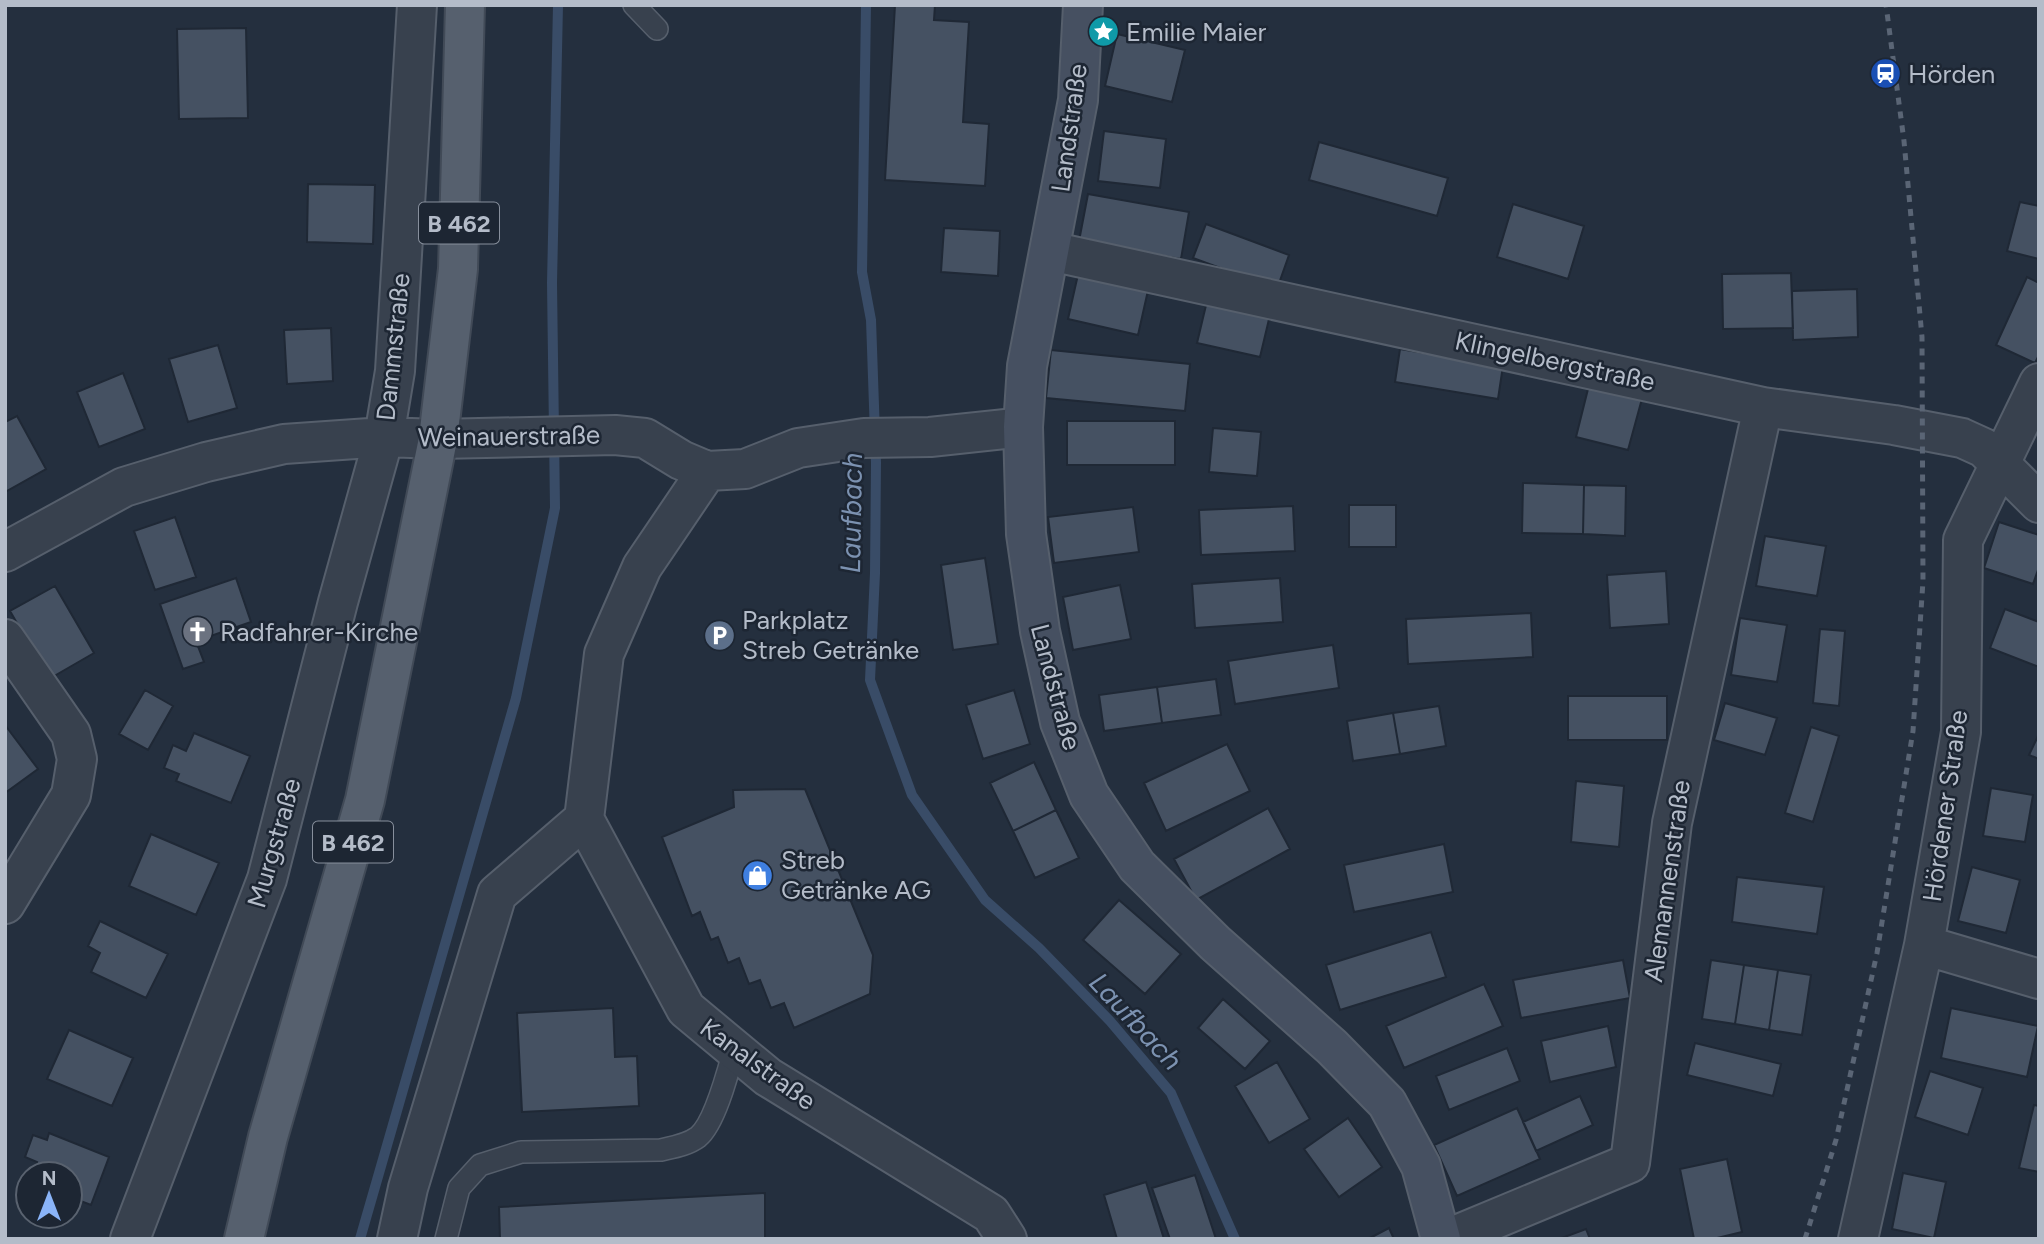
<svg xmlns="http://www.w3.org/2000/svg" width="2044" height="1244" font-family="Figtree,sans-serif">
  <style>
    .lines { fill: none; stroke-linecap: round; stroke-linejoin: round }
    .stream { stroke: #394c67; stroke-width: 10 }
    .building { fill: #455162; stroke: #1f2835; stroke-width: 2 }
    .lane-casing { stroke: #565f6c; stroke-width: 24 }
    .street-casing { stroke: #565f6c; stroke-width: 42 }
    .secondary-casing { stroke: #565f6c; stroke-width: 42 }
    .primary-casing { stroke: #414a57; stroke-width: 42 }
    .lane { stroke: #38414e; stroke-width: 21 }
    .street { stroke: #38414e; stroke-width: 38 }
    .secondary { stroke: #465061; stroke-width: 38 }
    .primary { stroke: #56606e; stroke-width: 38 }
    .rail { stroke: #5a6575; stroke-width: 5; stroke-dasharray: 7 7; stroke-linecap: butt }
    .labels { text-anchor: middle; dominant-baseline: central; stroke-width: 5; stroke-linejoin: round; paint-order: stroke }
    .shield { fill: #1d2633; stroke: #878f9c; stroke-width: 2 }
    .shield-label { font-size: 24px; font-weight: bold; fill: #b4bcc9 }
    .poi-label { font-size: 26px; fill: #b4bcc9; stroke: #1d2633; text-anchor: start }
    .street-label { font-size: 26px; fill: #b4bcc9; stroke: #1d2633 }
    .water-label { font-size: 28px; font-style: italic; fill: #7c92b1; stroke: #1d2633 }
  </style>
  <rect width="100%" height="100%" fill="#242f3e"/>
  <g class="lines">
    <path class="stream" d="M866,5L862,272L871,320L876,463L875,573L870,680L912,795L985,900L1039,948L1110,1021L1171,1093L1235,1239
      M360,1239L516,698L555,508L552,283L558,5"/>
  </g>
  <path class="building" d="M895,5H935L934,20L969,22L963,122L989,124L985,186L885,180Z
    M246,28L248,118L179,119L177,29Z
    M1117,34L1185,50L1172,102L1105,86Z
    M1104,131L1166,139L1160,188L1098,181Z
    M1319,142L1448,178L1437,216L1309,180Z
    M308,184L375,185L373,244L307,242Z
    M1088,194L1189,212L1181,259L1079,241Z
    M2020,202L2039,206V259L2007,251Z
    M1513,204L1584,226L1568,279L1497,257Z
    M1206,224L1289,255L1277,289L1193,258Z
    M944,228L1000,231L998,276L941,272Z
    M1079,270L1149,286L1138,335L1068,319Z
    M1791,273L1793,328L1723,329L1722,274Z
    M2027,277L2039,283V355L2035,363L1996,345Z
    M1857,289L1858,337L1793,340L1792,291Z
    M1207,301L1270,315L1260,357L1197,343Z
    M331,328L333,381L287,384L284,330Z
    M218,345L237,408L188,422L169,359Z
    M1400,349L1503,366L1498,399L1395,382Z
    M1051,350L1190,364L1185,411L1046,398Z
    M123,373L145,429L99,447L77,392Z
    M1590,381L1643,395L1628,450L1576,437Z
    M17,416L46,469L5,492V422Z
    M1067,421H1175V465H1067Z
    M1213,428L1261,432L1257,476L1209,472Z
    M1523,483L1584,485L1583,534L1522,533Z
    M1584,485L1626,486L1625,536L1583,534Z
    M1349,505H1396V547H1349Z
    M1293,506L1295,551L1201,555L1199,510Z
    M1133,507L1139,552L1054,563L1048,517Z
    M175,517L196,577L155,590L134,531Z
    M1999,522L2039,535V567L2033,584L1984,568Z
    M1765,536L1826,546L1817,596L1756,586Z
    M985,558L998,644L953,650L941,565Z
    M1666,571L1669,624L1610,628L1607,575Z
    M236,578L251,622L196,641L204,662L183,669L160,604Z
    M1280,578L1283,622L1195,628L1192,584Z
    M1120,585L1131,639L1073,650L1063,597Z
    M55,586L94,653L49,679L10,611Z
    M2005,609L2039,622V667L1990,648Z
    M1531,613L1533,657L1408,664L1406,619Z
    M1740,618L1787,625L1777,682L1731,675Z
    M1820,629L1845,631L1839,706L1813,703Z
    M1333,645L1339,688L1235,704L1228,661Z
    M1216,679L1221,715L1162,723L1157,687Z
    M1157,687L1162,723L1104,731L1099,695Z
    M145,690L173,706L148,750L119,734Z
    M1014,690L1030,744L983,759L966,705Z
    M1568,696H1667V740H1568Z
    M1725,703L1777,718L1765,755L1714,740Z
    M1439,706L1446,746L1400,754L1393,713Z
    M1393,713L1400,754L1353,761L1347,721Z
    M5,725L38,769L5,793Z
    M1811,727L1839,736L1813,822L1785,813Z
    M194,733L250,756L231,803L176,781L179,774L164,768L173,745L186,751Z
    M2039,734V759L2029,755Z
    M1227,744L1250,791L1166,831L1144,783Z
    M1034,762L1056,810L1013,831L990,783Z
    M1576,781L1624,786L1619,847L1571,842Z
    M1991,788L2033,795L2025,842L1983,836Z
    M805,789L873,955L870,994L794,1028L784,1003L771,1008L760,980L749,984L739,958L728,963L718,937L711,940L700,912L692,916L662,837L734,807L733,790Z
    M1268,808L1290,849L1196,900L1174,859Z
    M1056,810L1079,858L1035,878L1013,831Z
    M151,834L219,863L196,915L129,886Z
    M1444,844L1453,892L1354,912L1344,865Z
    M1972,867L2020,880L2006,933L1958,921Z
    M1737,877L1824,887L1817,934L1732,922Z
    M1119,900L1181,954L1145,994L1083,940Z
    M100,921L168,954L146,998L91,972L100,953L88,946Z
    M1431,932L1446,977L1340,1010L1326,965Z
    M1623,960L1630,998L1521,1018L1513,980Z
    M1711,960L1744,965L1735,1024L1702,1019Z
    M1744,965L1778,970L1769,1030L1735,1024Z
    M1778,970L1811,975L1802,1035L1769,1030Z
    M1484,984L1503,1026L1404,1068L1386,1026Z
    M1223,999L1270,1041L1245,1069L1198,1028Z
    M613,1008L615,1057L637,1056L639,1106L522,1112L517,1013Z
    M1951,1008L2038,1026L2027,1077L1941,1058Z
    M1608,1026L1616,1067L1550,1082L1541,1041Z
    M69,1030L133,1058L112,1106L47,1079Z
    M1695,1043L1781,1064L1773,1096L1687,1075Z
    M1507,1048L1520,1081L1449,1110L1436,1076Z
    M1277,1062L1310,1119L1269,1143L1235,1086Z
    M1930,1071L1983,1088L1968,1135L1915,1117Z
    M1580,1096L1593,1125L1536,1151L1523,1122Z
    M2034,1105L2039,1106V1172L2019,1168Z
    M1517,1108L1540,1159L1457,1196L1434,1145Z
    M1348,1118L1382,1167L1339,1197L1304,1149Z
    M49,1133L109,1157L91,1205L70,1197V1174H32L37,1162L25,1157L33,1135L47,1140Z
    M1727,1159L1742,1232L1713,1239H1694L1680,1169Z
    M1903,1173L1946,1182L1934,1238L1892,1229Z
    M1195,1175L1216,1239H1170L1152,1188Z
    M1146,1182L1164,1239H1117L1104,1195Z
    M765,1193V1239H500L499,1207Z
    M1389,1228L1394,1239H1368Z
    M1586,1229L1590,1239H1559Z"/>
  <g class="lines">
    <defs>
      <path id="lane" d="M634,5L657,29
        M446,1239L459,1188L480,1165L521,1152L661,1150C674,1147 687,1145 698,1137C715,1123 728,1072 734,1050"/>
      <path id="street" d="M1050,251L1763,407L1894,425L1962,438L1984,448L2039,503
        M707,471L642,567L604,654L584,819L686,1009L768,1077L991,1214L1007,1239
        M5,552L124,487L206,462L284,444L384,437L438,439L615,435L645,438L681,460L707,471L745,469L798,448L864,438L930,437L1023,427
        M5,639L71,734L77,759L71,795L5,904
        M1924,945L2039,979
        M130,1239L267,879L338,602L384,437L395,371L417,5
        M397,1239L408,1188L497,894L584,819
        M1447,1239L1630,1163L1672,823L1763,407
        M1858,1239L1924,945L1961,732L1963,540L2039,383"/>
      <path id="secondary" d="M1083,5L1078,100L1027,366L1023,427L1026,534L1040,631L1060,722L1089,795L1137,866L1215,943L1332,1047L1387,1103L1421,1166L1441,1239"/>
      <path id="primary" d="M244,1239L268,1137L365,800L438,439L458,269L465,5"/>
    </defs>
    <use href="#lane" class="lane-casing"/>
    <use href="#street" class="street-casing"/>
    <use href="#secondary" class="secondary-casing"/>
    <use href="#primary" class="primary-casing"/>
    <use href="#lane" class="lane"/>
    <use href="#street" class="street"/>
    <use href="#secondary" class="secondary"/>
    <use href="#primary" class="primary"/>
    <path class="rail" d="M1805,1239L1836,1140L1877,953L1913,731L1923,581L1922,337L1904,141L1886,5"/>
  </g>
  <defs>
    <symbol id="sight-disc" viewBox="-11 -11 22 22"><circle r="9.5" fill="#0f9aa8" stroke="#1d2633"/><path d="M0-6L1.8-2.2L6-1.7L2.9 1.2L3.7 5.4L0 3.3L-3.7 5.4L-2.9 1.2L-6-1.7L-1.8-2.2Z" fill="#fff"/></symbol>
    <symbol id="station-disc" viewBox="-11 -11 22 22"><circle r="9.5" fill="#1a4fb4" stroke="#1d2633"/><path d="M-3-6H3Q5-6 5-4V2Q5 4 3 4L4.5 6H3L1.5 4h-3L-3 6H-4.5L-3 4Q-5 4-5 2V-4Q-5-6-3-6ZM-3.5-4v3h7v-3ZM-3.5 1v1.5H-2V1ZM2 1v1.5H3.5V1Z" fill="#fff"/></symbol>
    <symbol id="church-disc" viewBox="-11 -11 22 22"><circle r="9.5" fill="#6b7280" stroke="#1d2633"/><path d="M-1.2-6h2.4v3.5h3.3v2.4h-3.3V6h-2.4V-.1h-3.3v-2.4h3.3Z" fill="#fff"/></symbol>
    <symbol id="parking-disc" viewBox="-11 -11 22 22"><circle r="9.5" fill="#5c6f8a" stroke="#1d2633"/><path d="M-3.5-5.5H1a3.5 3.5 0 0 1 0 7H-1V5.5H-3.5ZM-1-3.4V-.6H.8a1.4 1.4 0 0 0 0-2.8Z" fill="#fff"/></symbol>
    <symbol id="shop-disc" viewBox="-11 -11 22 22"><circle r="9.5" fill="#3f7fe0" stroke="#1d2633"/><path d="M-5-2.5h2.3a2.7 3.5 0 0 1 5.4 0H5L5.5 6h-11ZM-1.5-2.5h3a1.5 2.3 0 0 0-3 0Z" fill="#fff"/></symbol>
  </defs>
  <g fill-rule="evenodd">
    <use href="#sight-disc" x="1086" y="14" width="35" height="35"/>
    <use href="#station-disc" x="1868" y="56" width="35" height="35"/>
    <use href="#church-disc" x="180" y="614" width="35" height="35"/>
    <use href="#parking-disc" x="702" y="618" width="35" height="35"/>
    <use href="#shop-disc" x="740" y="858" width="35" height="35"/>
  </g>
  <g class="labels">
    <g class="shield">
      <rect x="419" y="202.5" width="80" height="41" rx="5"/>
      <rect x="313" y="821.5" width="80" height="41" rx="5"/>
    </g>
    <g class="shield-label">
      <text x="459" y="223">B 462</text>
      <text x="353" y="842">B 462</text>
    </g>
    <g class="poi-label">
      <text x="1126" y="32">Emilie Maier</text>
      <text x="1908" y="74">Hörden</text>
      <text x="742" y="620">Parkplatz<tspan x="742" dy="30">Streb Getränke</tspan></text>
      <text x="220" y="632">Radfahrer-Kirche</text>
      <text x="781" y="860">Streb<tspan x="781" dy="30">Getränke AG</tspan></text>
    </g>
    <g class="street-label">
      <text transform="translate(1069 128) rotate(-82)">Landstraße</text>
      <text transform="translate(393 347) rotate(-84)">Dammstraße</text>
      <text transform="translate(1555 361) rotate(12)">Klingelbergstraße</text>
      <text transform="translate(509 436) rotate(-1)">Weinauerstraße</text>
      <text transform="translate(1056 687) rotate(75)">Landstraße</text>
      <text transform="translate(1945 806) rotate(-82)">Hördener Straße</text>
      <text transform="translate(274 843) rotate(-74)">Murgstraße</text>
      <text transform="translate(1667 881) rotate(-82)">Alemannenstraße</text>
      <text transform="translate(758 1064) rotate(36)">Kanalstraße</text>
    </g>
    <g class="water-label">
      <text transform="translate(851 513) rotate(-89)">Laufbach</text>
      <text transform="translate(1136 1021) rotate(47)">Laufbach</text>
    </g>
  </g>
  <rect width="2044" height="1244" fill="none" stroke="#b4bcc9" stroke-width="14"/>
  <g transform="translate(49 1195)"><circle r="33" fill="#1d2633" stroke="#59626f" stroke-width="2"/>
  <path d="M0-5L12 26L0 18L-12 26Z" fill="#8ab4f8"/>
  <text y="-10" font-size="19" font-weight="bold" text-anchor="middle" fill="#b4bcc9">N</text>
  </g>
</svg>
